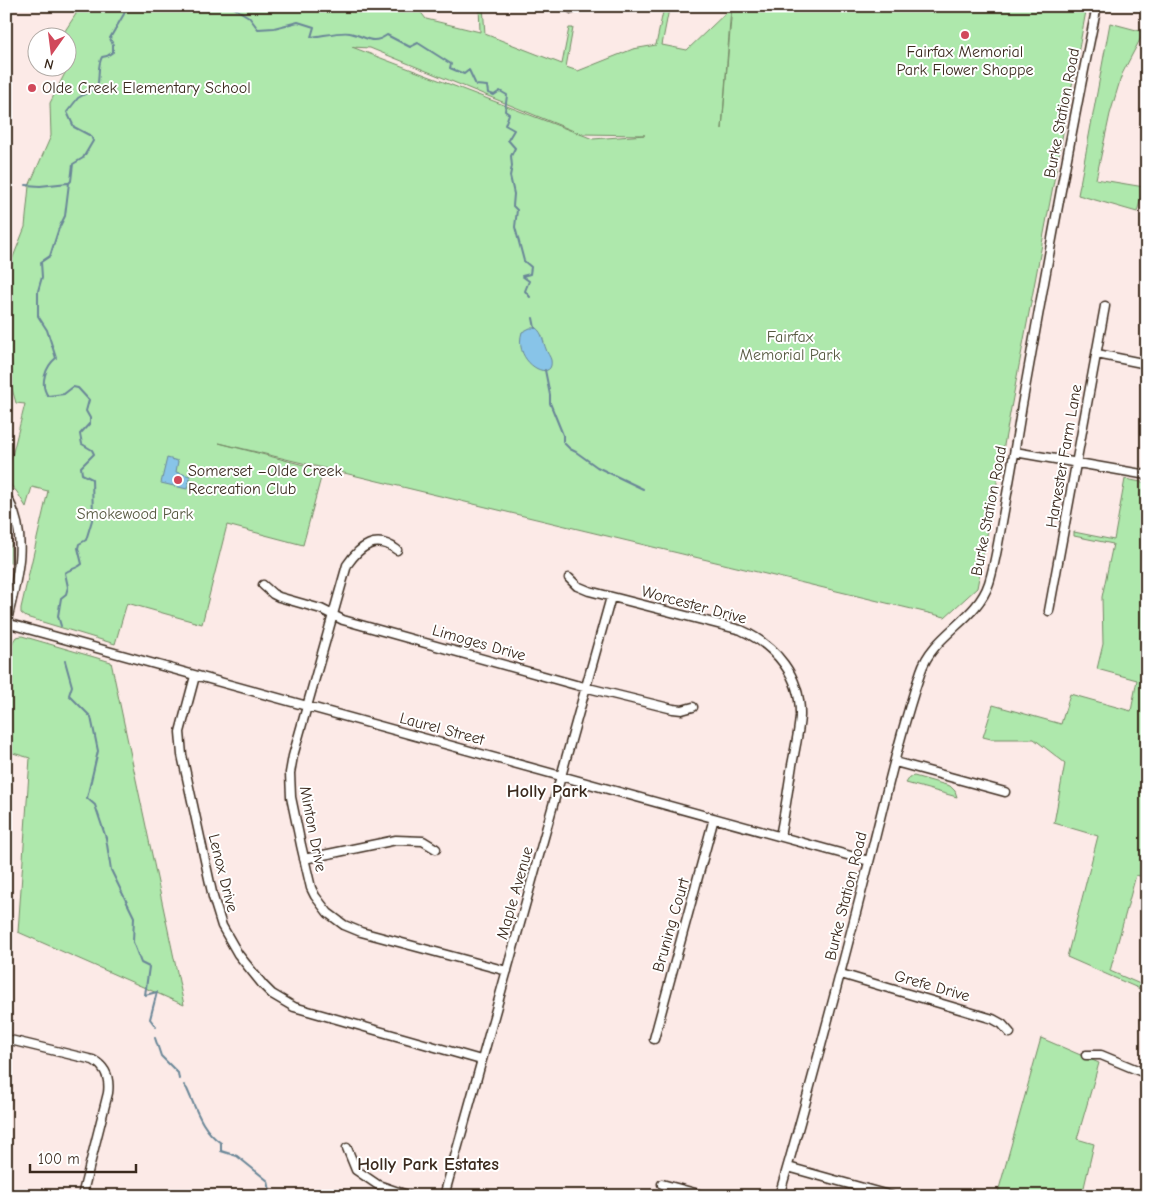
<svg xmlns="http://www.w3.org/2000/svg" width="1153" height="1202" font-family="'Comic Neue',sans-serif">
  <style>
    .green { fill: #aee8ac; stroke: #748965; fill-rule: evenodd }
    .water { fill: #88c4e8; stroke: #698697 }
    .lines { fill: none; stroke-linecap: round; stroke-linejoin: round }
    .stream { stroke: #698697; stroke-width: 2 }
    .minor-casing { stroke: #3b2a1e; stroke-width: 11 }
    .minor { stroke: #fff; stroke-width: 8 }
    .poi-dot { fill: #d1495b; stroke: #fff; stroke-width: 2 }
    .labels { text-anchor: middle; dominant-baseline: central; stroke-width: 4; stroke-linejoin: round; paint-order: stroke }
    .poi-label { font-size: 16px; fill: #3b2a1e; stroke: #fff; text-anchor: start }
    .street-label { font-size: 16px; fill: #3b2a1e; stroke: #fff }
    .park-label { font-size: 16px; fill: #585a42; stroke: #fff }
    .neighbourhood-label { font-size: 18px; font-weight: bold; fill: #3b2a1e; stroke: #fff }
  </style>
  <rect width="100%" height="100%" fill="#fceae7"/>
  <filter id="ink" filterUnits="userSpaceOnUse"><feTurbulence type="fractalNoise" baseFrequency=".02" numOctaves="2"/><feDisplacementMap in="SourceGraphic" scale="10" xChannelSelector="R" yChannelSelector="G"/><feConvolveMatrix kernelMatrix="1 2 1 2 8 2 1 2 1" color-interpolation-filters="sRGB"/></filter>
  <g filter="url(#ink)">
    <path class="green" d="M74,6H416L426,19L480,32L479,6H483L485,34L562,64L569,28H573L566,67L578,71L633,49L656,45L664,7L669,9L662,45L687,50L731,8L722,129L732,6H1087L977,588L945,617L219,443L323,470L303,545L227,525L202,624L127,603L115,644L26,617L21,613V608L48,491L32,487L26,507L17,492L6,480L25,404L16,403L6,367V275L25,227L29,186L51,136L50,103L65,73L64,68H68V38L61,37L76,14ZM352,47L370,48L581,134L645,135L593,139Z
      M1110,23L1144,32L1122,74L1110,114L1096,179L1144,187L1137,212L1078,195Z
      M1125,479L1147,483V878L1136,875L1110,971L1147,987V992L1067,957L1098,836L1054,823L1065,763L1034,739H991L983,737L993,705L1061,724L1070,694L1131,711L1137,680L1097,669L1103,644L1102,597L1113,544L1074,536V532L1114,540Z
      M6,517L11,533L10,563L6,561Z
      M22,636L111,662L184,1005L18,932L30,758L6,751C6,725 0,657 16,637Z
      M914,776L950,786L955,791L957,797L906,783L910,777Z
      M1041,1038L1099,1063L1077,1139L1094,1144L1082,1196H997Z"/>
    <path class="water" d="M530,328H536C543,333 543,342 546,349C547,353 550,356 551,360C555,384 512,364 522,332Z
      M167,458L178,461L176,472L190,476L187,489L161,483Z"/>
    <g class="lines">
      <path class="stream" d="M231,6L249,17L258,29L274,28L298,22L314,27L311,37C322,36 341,31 350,33C366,36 371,46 387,35L410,47L418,43L451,64L450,68L464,74L469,70L476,85L487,86L488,93L494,95L500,91L507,95L505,111L509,114L505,125L514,130L508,140L515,148L511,156L512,166L510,176L514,194L513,206L517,210L515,227L524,261L531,267L530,274L522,276L529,281L525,291L530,297
        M26,185L40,186L68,183
        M533,318L535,328
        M545,370L550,395V403L563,435V442L570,449L576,452L597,467L643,489
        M61,626L58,616L61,598L66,594L68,587L65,573C71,568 77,569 82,564L78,548L79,544L86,540L93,517L92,479L82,474L81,467L94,454L92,450L82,444L80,434L90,423V418L86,411L89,400L78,388L73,387L64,394L48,396C39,384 46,366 56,358L47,330L38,316V291L42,277L41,262L50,256L59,228L65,216L69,183L71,181L73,164L83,158L93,141L91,136L74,127L67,112L78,98L97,87C100,78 97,65 102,57L107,56L113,52V45L110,38L124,14L126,6
        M65,661L72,686L69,695L91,717L98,751L87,798L95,805L106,838L111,870L134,917L133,942L141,963L149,967L145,995L157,992L150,1019L156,1027
        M155,1038L161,1056L178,1073L179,1079
        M184,1085L187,1089C196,1109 202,1130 221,1143V1151L237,1156L268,1181L271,1196"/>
      <defs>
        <path id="minor" d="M572,9L573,6
          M1097,354L1147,364
          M1015,452L1147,475
          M6,496C31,536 16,582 6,624
          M397,550C376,534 360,546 347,565L293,756L290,773L291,797L301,845L311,888L315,896L328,913L344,925L361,932L507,971
          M569,578L577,586L589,591L741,630C776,646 801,676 800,716C799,732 795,749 792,765C788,789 785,813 780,836
          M263,585L273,594L279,597L321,609L343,620L576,685L673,709L682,710L693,707
          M1049,611L1105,306
          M6,623L869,861
          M195,676L180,732L182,755L213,897L222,926L238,954L263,985L272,994L294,1007L481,1060
          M895,762L1005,792
          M304,859L396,840L423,841L436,849
          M841,974L993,1019L1002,1024L1010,1033
          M6,1039L93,1060C106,1067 110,1078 108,1093L82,1196
          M654,1039L714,818
          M1086,1055H1101L1147,1074
          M347,1148L356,1170L378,1185L410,1196
          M788,1167L892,1196
          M662,1184L706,1196
          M444,1196L611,597
          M779,1196C811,1088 839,979 867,870C884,804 899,736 921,671C933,634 977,620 989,583C995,564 998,543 1002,522C1009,483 1016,444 1022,405C1046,272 1069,139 1097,6"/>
      </defs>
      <use href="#minor" class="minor-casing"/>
      <use href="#minor" class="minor"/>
    </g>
  </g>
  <g class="poi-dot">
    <circle cx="965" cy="35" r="5"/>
    <circle cx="32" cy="88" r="5"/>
    <circle cx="178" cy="480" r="5"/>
  </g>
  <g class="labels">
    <g class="poi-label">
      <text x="965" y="52" text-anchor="middle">Fairfax Memorial<tspan x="965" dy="18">Park Flower Shoppe</tspan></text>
      <text x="42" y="88">Olde Creek Elementary School</text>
      <text x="188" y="471">Somerset –Olde Creek<tspan x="188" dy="18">Recreation Club</tspan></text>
    </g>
    <g class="street-label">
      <text transform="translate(1062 113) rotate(-79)">Burke Station Road</text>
      <text transform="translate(1064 456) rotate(-80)">Harvester Farm Lane</text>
      <text transform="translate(989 511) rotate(-79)">Burke Station Road</text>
      <text transform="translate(694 605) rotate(15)">Worcester Drive</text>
      <text transform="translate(479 643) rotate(16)">Limoges Drive</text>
      <text transform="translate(442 729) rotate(15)">Laurel Street</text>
      <text transform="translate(313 829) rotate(79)">Minton Drive</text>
      <text transform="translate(223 873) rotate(76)">Lenox Drive</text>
      <text transform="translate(515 893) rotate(-74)">Maple Avenue</text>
      <text transform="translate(846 896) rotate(-76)">Burke Station Road</text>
      <text transform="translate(671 925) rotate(-74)">Bruning Court</text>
      <text transform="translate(932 986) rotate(16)">Grefe Drive</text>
    </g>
    <g class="park-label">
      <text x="790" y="337">Fairfax<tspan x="790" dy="18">Memorial Park</tspan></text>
      <text x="135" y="514">Smokewood Park</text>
    </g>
    <g class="neighbourhood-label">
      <text x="547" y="791">Holly Park</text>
      <text x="428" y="1164">Holly Park Estates</text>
    </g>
  </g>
  <rect width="1153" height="1202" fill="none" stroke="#fff" stroke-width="25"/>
  <rect x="12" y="12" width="1128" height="1177" fill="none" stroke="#3b2a1e" stroke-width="2" filter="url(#ink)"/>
  <g transform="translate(52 52) rotate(194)"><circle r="24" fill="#ffffff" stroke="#b1aaa5"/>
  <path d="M0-4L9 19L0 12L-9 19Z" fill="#d1495b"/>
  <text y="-8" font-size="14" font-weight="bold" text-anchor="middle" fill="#3b2a1e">N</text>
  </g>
  <path d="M30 1164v8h106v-8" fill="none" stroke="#3b2a1e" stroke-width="2.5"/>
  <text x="38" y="1164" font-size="15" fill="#3b2a1e" stroke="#ffffff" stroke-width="4" paint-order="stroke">100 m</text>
</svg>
